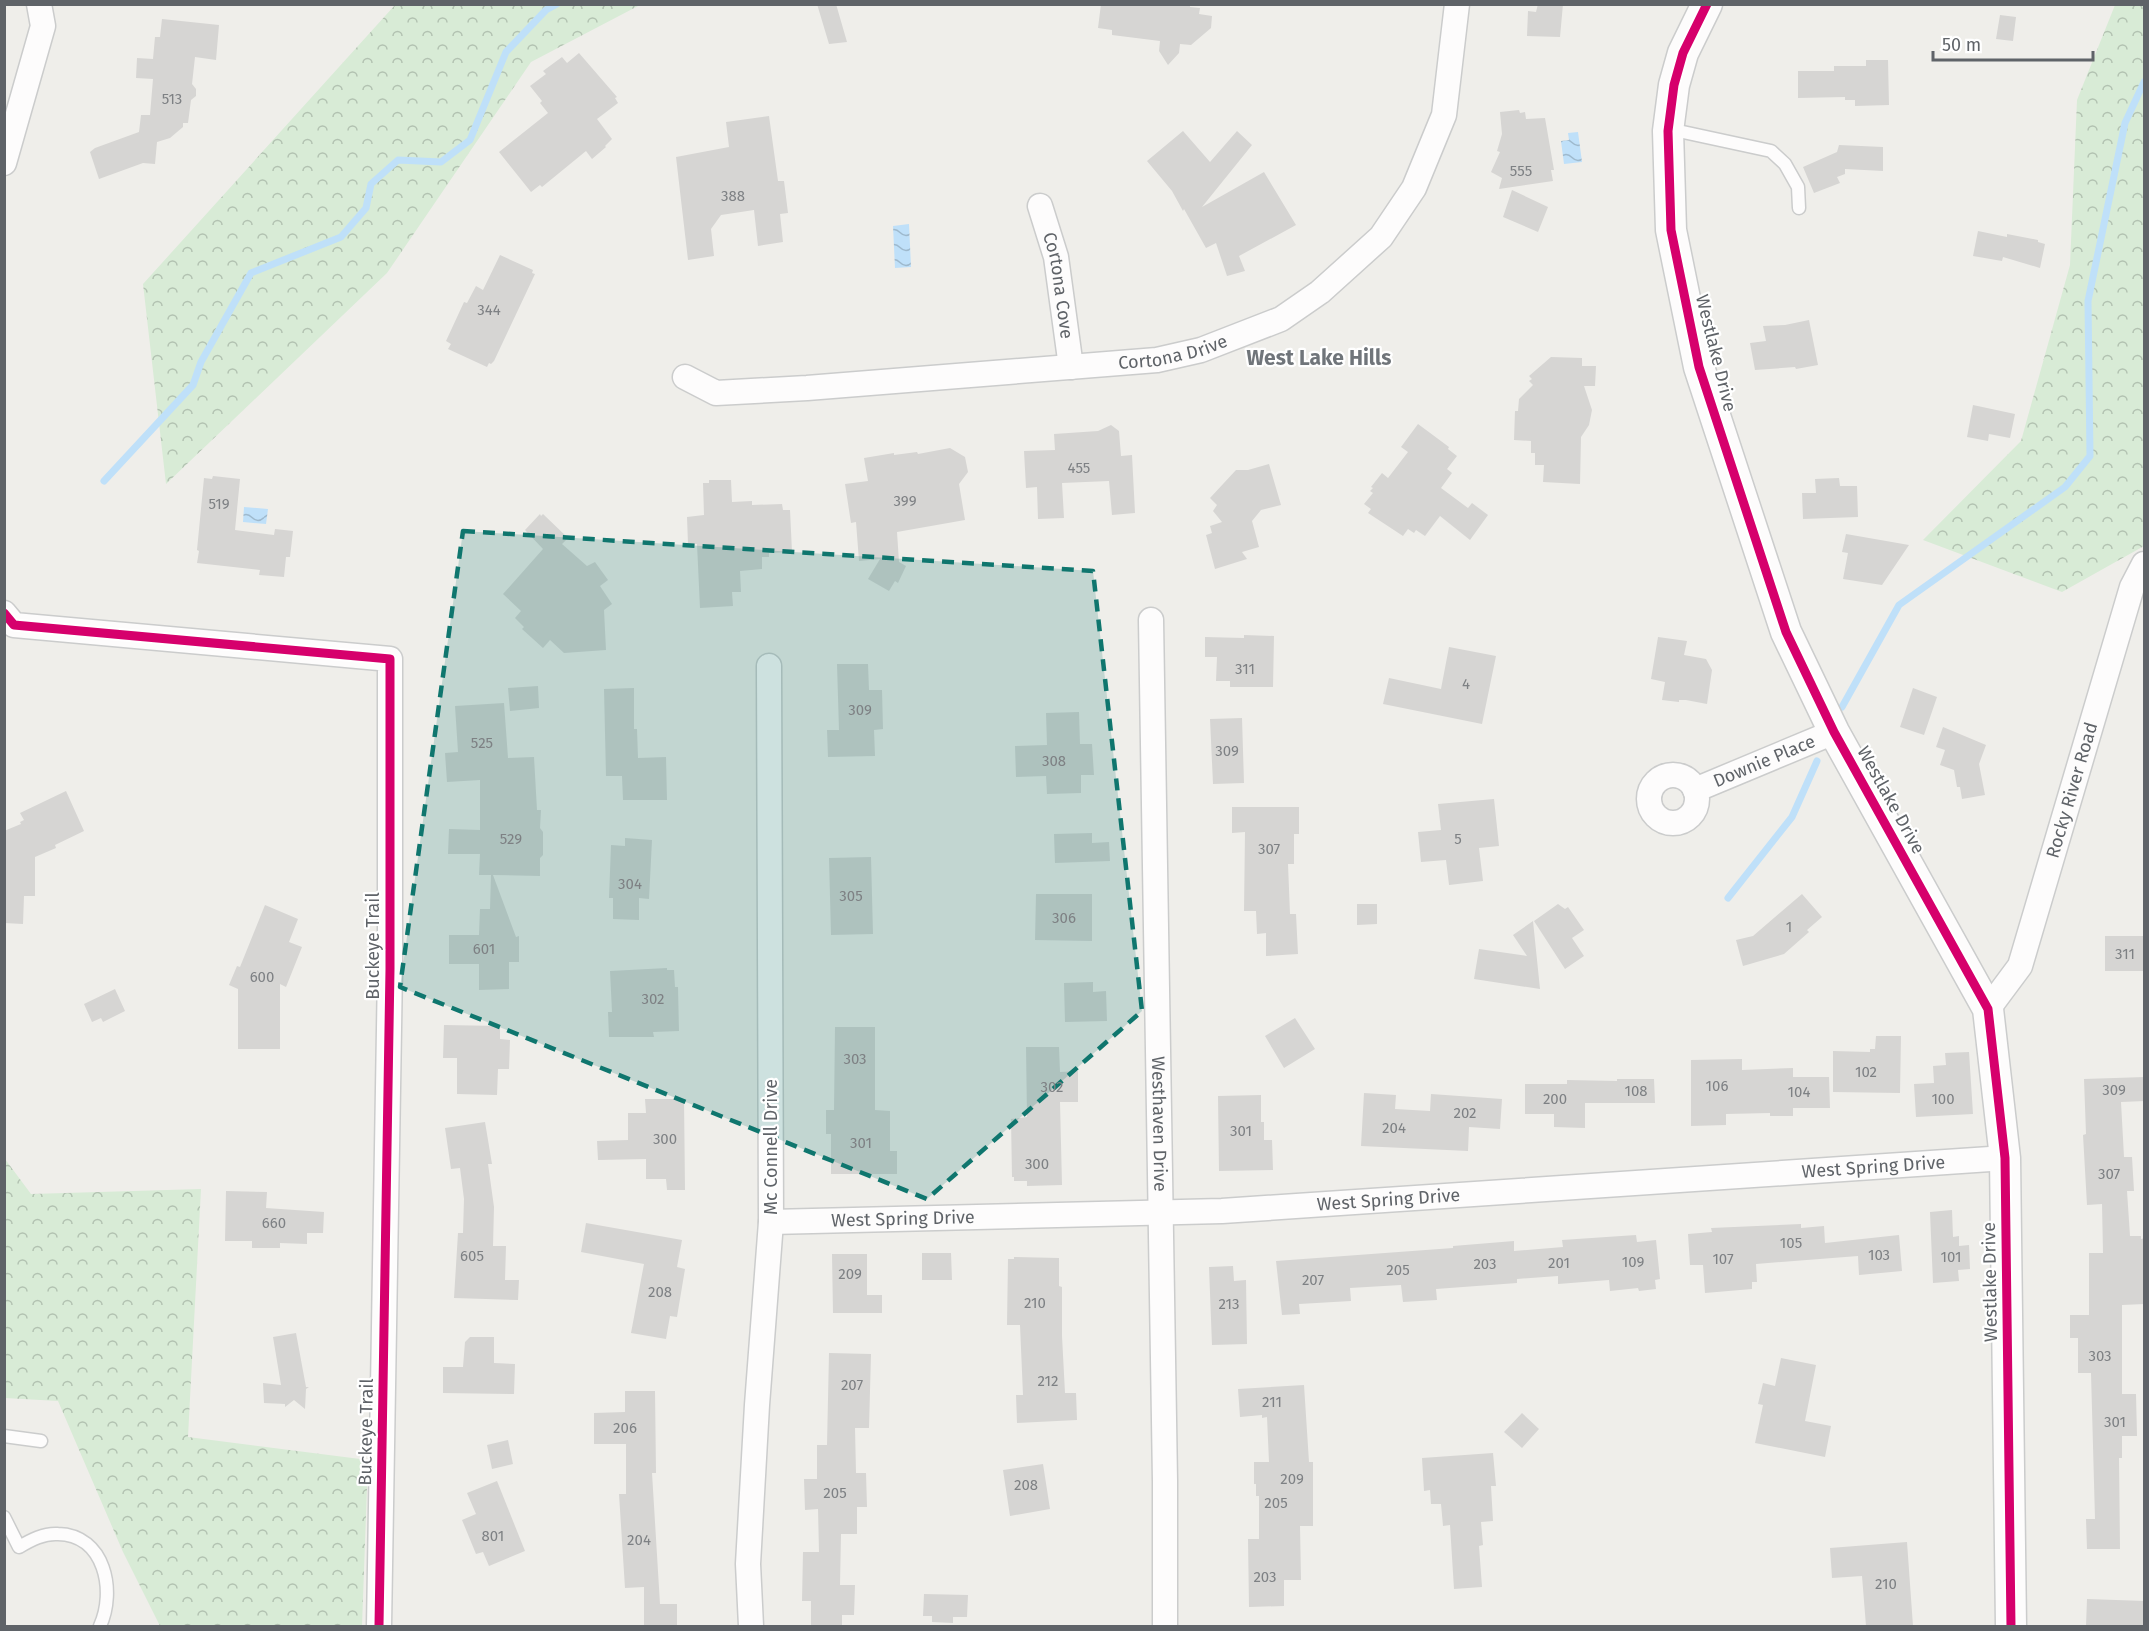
<svg xmlns="http://www.w3.org/2000/svg" width="2149" height="1631" font-family="'Fira Sans',sans-serif">
  <style>
    .forest { fill: url(#forest-crowns) }
    .water { fill: url(#water-waves) }
    .lines { fill: none; stroke-linecap: round; stroke-linejoin: round }
    .stream { stroke: #bfe0f9; stroke-width: 7 }
    .building { fill: #d6d5d3 }
    .service-casing { stroke: #cbcccc; stroke-width: 15 }
    .minor-casing { stroke: #cbcccc; stroke-width: 27 }
    .tertiary-casing { stroke: #cbcccc; stroke-width: 33 }
    .service { stroke: #fdfcfc; stroke-width: 12 }
    .minor { stroke: #fdfcfc; stroke-width: 24 }
    .tertiary { stroke: #fdfcfc; stroke-width: 30 }
    .cycleway-casing { stroke: #fff; stroke-width: 13 }
    .cycleway { stroke: #d6006c; stroke-width: 9 }
    .marked { fill: #0f766e; fill-opacity: 0.2; stroke: #0f766e; stroke-width: 4.5; stroke-dasharray: 12 8; stroke-linejoin: round }
    .labels { text-anchor: middle; dominant-baseline: central; stroke-width: 4.5; stroke-linejoin: round; paint-order: stroke }
    .number-label { font-size: 15px; fill: #7e8184 }
    .street-label { font-size: 18px; fill: #5f6368; stroke: #fff }
    .quarter-label { font-size: 21px; font-weight: bold; fill: #70757a; stroke: #fff }
  </style>
  <defs>
    <pattern id="forest-crowns" width="20" height="18" patternUnits="userSpaceOnUse" patternTransform="scale(1.5)"><rect width="20" height="18" fill="#d8ebd6"/><path d="M2 6a3 3 0 1 1 6 0M12 15a3 3 0 1 1 6 0" fill="none" stroke="#b2c2b1"/></pattern>
    <pattern id="water-waves" width="16" height="10" patternUnits="userSpaceOnUse" patternTransform="scale(1.5)"><rect width="16" height="10" fill="#bfe0f9"/><path d="M0 5q4-4 8 0t8 0" fill="none" stroke="#9eb9cd"/></pattern>
  </defs>
  <rect width="100%" height="100%" fill="#efeeea"/>
  <path class="forest" d="M395,5H640L531,62L387,273L166,484L143,284Z
    M2115,5H2144V546L2062,592L1923,540L2021,441L2070,265L2077,100Z
    M5,1159L31,1194L201,1189L188,1437L368,1460L362,1626H160L123,1552L58,1401L5,1398Z"/>
  <path class="water" d="M1578,132L1582,162L1564,164L1561,141L1569,140L1568,133Z
    M909,224L911,267L895,268L893,226Z
    M244,507L268,509L266,524L243,522Z"/>
  <g class="lines">
    <path class="stream" d="M104,481L193,385L201,362L251,273L341,237L366,208L371,184L398,160L441,162L470,140L506,52L546,10L557,4
      M1842,707L1899,605L2065,487L2090,456L2088,301L2125,123L2144,82
      M1728,898L1792,817L1817,761"/>
  </g>
  <path class="building" d="M817,4H836L847,42L829,44Z
    M1101,4H1190V7L1200,8L1199,14L1212,16L1211,28L1191,45L1180,44L1179,53L1168,65L1159,51L1160,41L1112,35V30L1098,28Z
    M1538,4H1563L1560,37L1527,36L1528,11L1536,12Z
    M2000,15L2016,17L2013,41L1996,39Z
    M162,19L219,25L216,60L195,57L192,84L196,89V96L191,100L188,123H183V127L170,138L157,142L155,164L143,163L99,179L90,152L95,148L139,132L141,115H150L153,79L136,78L137,58L153,59L155,37H160Z
    M579,53L617,97L615,98L618,103L597,119L612,139L605,146L606,147L592,159L586,151L542,187L540,185L531,192L499,152L548,113L540,103L542,101L530,86L546,74L543,71L562,57L567,63Z
    M1866,60H1888L1889,105L1855,106V100H1845V97L1798,98V71H1834V66H1866Z
    M1519,110L1520,113L1525,112L1526,119L1545,118L1554,170H1551L1553,181L1499,189L1502,178L1491,172L1500,152L1497,151L1502,134L1500,112Z
    M769,116L778,181H784L788,213L780,214L783,242L758,246L754,210L721,215L711,229L714,256L688,260L676,157L729,147L726,122Z
    M1183,131L1210,162L1237,131L1252,145L1202,207L1264,172L1296,225L1239,256L1245,271L1227,276L1216,243L1206,248L1184,209L1183,211L1172,191L1147,161Z
    M1839,145L1883,147V171L1845,169V174L1837,177L1840,183L1814,193L1803,167L1837,152Z
    M1512,190L1548,207L1538,232L1503,217Z
    M1978,231L2007,237V234L2038,240V242L2045,244L2040,268L2003,257L2002,261L1973,256Z
    M500,255L533,270L532,273L535,274L494,361L491,364L489,363L487,367L448,349L451,344L446,341L464,302L467,303L476,286L483,290Z
    M1809,320L1818,365L1796,369L1795,367L1755,370L1750,343L1766,341L1763,326L1785,325Z
    M1551,357L1582,358V366H1596L1595,386H1584L1592,410L1589,425L1581,437L1580,484L1543,482L1544,465H1535V453H1531V441L1514,440L1515,411H1518L1519,399L1533,385L1529,381L1532,379L1529,376Z
    M1973,405L2015,414L2010,438L1989,434L1988,441L1967,437Z
    M1418,424L1449,447L1448,449L1457,456L1447,469L1452,473L1441,488L1468,508L1472,503L1488,515L1470,540L1440,516L1425,536L1416,530L1414,533L1408,529L1403,536L1368,513L1371,509L1364,504L1373,493L1370,491L1373,488L1371,487L1382,473L1388,478L1408,452L1401,447Z
    M1111,425L1119,431L1121,456L1132,455L1135,513L1112,515L1109,481L1062,483L1064,518L1038,519L1037,487L1026,488L1024,451L1055,450L1054,434L1098,431Z
    M950,448L965,457L968,472L959,484L965,520L897,532L899,562L906,566L898,583L895,581L889,591L868,579L880,559L859,561L856,522L851,523L845,484L868,481L864,458L894,453V455L917,452L918,454Z
    M1269,464L1281,505L1261,510L1252,521L1259,547L1242,552L1247,559L1215,569L1206,535L1212,533L1210,526L1222,522L1213,511L1217,505L1210,498L1236,470H1248Z
    M213,476L240,479L235,530L274,535L275,529L293,531L290,557H286L284,577L259,575L260,570L197,563L199,551L197,550L204,478L212,479Z
    M1839,478L1840,486H1857L1858,517L1803,519L1802,493H1816L1815,479Z
    M709,480H731L732,502L752,501V505L782,504L783,510H790L792,552L769,553V557H762V569L740,571L741,592H732L733,606L700,608L697,544H688L687,517L704,515L703,483H709Z
    M540,514L541,516L543,514L568,538L562,544L587,566L595,562L608,580L600,586L612,604L604,610L606,650L564,653L550,640L543,648L522,629L524,627L515,618L521,611L503,594L543,549L525,530Z
    M1846,534L1909,545L1882,585L1843,579L1848,553L1842,552Z
    M1244,635L1274,636L1273,687H1230V681H1216L1217,657H1205V637L1244,638Z
    M1658,637L1687,641L1684,655L1706,659L1712,670L1707,704L1686,700H1679V702L1662,700L1665,682L1651,679Z
    M1449,647L1496,656L1482,724L1383,704L1389,678L1441,689Z
    M837,664H868L869,690H882L883,729L874,730L875,756L828,757L827,730H839Z
    M538,686L539,708L510,711L508,688Z
    M634,688V729H637L638,758L666,757L667,800H623L622,776H606L604,689Z
    M1913,688L1937,697L1924,735L1900,727Z
    M504,703L508,758L534,757L537,810H541L540,828L543,832V855L540,858V876L493,875L516,937L519,936V962H509V989L479,990V964H449V935H479L480,909H490L491,875H479L480,854H448L449,829L480,830V780L447,782L445,753L458,752L455,706Z
    M1079,712L1080,744H1092L1094,775H1081V793L1047,794L1046,776L1016,777L1015,746L1047,745L1046,713Z
    M1242,718L1244,783L1213,784L1210,719Z
    M1943,727L1986,745L1979,764L1985,795L1962,799L1960,787H1957L1954,770L1940,765L1945,750L1936,747Z
    M66,791L84,831L55,845L56,848L35,857V896H24L23,924L4,923V831L21,824L20,822L24,820L20,813Z
    M1494,799L1499,846L1479,848L1483,881L1449,885L1446,860L1421,862L1418,832L1441,830L1438,804Z
    M1232,807H1299V834H1294V864H1288L1290,914H1296L1298,954L1266,956V933L1257,934L1256,911H1244L1245,832L1232,833Z
    M1092,833V843L1109,842L1110,861L1055,863L1054,834Z
    M625,838L652,840L649,899L639,898V920L613,919V898H609L611,845L625,846Z
    M871,857L873,934L831,935L829,858Z
    M1036,894H1092V941L1035,940Z
    M1802,894L1822,917L1807,930L1809,932L1784,954L1743,966L1736,940L1753,936Z
    M1357,904H1377V924L1357,925Z
    M1558,904L1565,909L1568,907L1584,930L1572,938L1584,956L1565,969L1534,921Z
    M265,905L298,919L289,942L302,947L286,987L280,984V1049H238V989L229,985L237,966L240,967Z
    M1533,921L1540,989L1474,979L1479,949L1527,956L1513,935Z
    M2105,936H2145V971H2105Z
    M667,968V970H674L675,987H678L679,1031L653,1032L654,1037H609L608,1012H612L610,971Z
    M1093,982V992L1106,991L1107,1021L1065,1022L1064,983Z
    M115,989L125,1011L103,1022L101,1018L92,1022L84,1004Z
    M1295,1018L1315,1049L1284,1068L1265,1036Z
    M444,1025L500,1026V1039L510,1040L509,1069H498L497,1095L457,1094V1058H443Z
    M835,1027H875V1110L890,1111V1151H897V1174H831V1134H826V1110H834Z
    M1876,1036H1901L1900,1093L1833,1092V1051L1870,1052V1049H1875Z
    M1026,1047H1059L1060,1072L1078,1071V1102H1060L1062,1185L1027,1186V1181H1014V1177H1012L1011,1119L1027,1117Z
    M1969,1052L1973,1114L1916,1117L1914,1084L1934,1083L1933,1066L1946,1065L1945,1053Z
    M1742,1059V1070L1793,1068V1077H1829L1830,1108H1793V1116H1770V1113L1726,1114V1125L1691,1126V1060Z
    M2145,1077V1101L2121,1102L2124,1157H2132L2134,1191H2127L2130,1236H2141V1239L2145,1238V1304L2122,1305V1394H2136L2137,1436H2122V1458H2119L2120,1549H2087L2086,1519H2095L2091,1373H2078V1338H2070V1315H2089V1253H2103L2102,1204L2087,1205L2083,1135L2086,1134L2084,1079Z
    M1617,1079H1654L1655,1103H1585V1128L1554,1127V1114H1525V1084H1567V1080L1617,1081Z
    M1364,1093L1396,1095L1395,1109L1430,1111L1431,1094L1502,1099L1500,1129L1469,1127L1468,1151L1361,1146Z
    M1261,1095V1122H1264V1140H1272L1273,1170L1219,1171L1218,1096Z
    M645,1099H684L685,1190H667L666,1179H646V1159L598,1160L597,1141L628,1140V1113H646Z
    M485,1122L492,1164H488L494,1207L493,1246H506L505,1280H519L518,1300L454,1298L458,1233H463L464,1199L460,1168L451,1169L445,1128Z
    M226,1191L267,1192L266,1208L324,1212L323,1233H307V1244L280,1243V1248H252V1241H225Z
    M1952,1210L1953,1237L1959,1236V1246L1969,1245L1970,1269L1958,1270L1959,1281L1933,1283L1930,1212Z
    M586,1223L682,1240L677,1267L685,1269L677,1317L670,1316L666,1339L631,1333L644,1264L581,1252Z
    M1801,1224V1228L1824,1226L1825,1243L1899,1235L1902,1271L1859,1275L1858,1256L1756,1264L1757,1282H1752V1289L1705,1293L1703,1265H1690L1688,1234L1712,1232L1711,1228Z
    M1636,1235L1637,1242L1656,1240L1660,1279L1655,1280L1656,1289L1639,1291L1638,1288L1610,1291L1609,1280L1558,1284V1276L1517,1279V1283L1436,1289L1437,1300L1403,1302L1401,1285L1350,1288L1351,1301L1299,1304L1300,1314L1282,1315L1276,1261L1453,1248V1246L1514,1241V1251L1563,1247L1562,1240Z
    M922,1253H951L952,1280H922Z
    M832,1254H867V1295H882V1313H833Z
    M1014,1257L1059,1258V1286L1062,1287V1336L1065,1393H1076L1077,1420L1017,1423L1016,1395H1023L1020,1325H1007L1008,1259H1014Z
    M1233,1266L1234,1281L1246,1280L1247,1344L1212,1345L1209,1267Z
    M296,1333L306,1387H309L306,1389L305,1409L294,1400L285,1407V1404L264,1403L263,1383L281,1385L273,1337Z
    M470,1337H494V1363L515,1364L514,1394L443,1393V1367H463L465,1342Z
    M829,1353L871,1354L869,1428H855L856,1473H866L867,1507H857V1534H841L840,1585H855L854,1615H842V1626H811V1601H802L803,1552H819L818,1509L805,1510L804,1479H817V1445H827Z
    M1781,1358L1816,1365L1805,1421L1831,1426L1825,1457L1755,1443L1763,1405L1758,1404L1763,1383L1775,1386Z
    M1304,1385L1309,1462H1313V1526H1300L1301,1580H1284V1606L1249,1607L1248,1539H1259V1496H1256V1484H1254V1462H1269L1267,1417L1262,1418V1415L1240,1417L1238,1389Z
    M625,1391H655L656,1473H652L660,1604H677V1626H644V1587L625,1588L619,1494H626V1444H594V1413L625,1412Z
    M1522,1413L1539,1429L1522,1448L1504,1432Z
    M508,1440L513,1464L492,1469L487,1445Z
    M1493,1453L1496,1486H1491L1493,1521L1481,1522L1483,1545L1479,1546L1482,1587L1454,1589L1450,1525L1443,1526L1441,1504H1431L1430,1490L1424,1491L1422,1458Z
    M1043,1464L1050,1509L1010,1516L1003,1470Z
    M497,1481L525,1551L489,1566L483,1552L476,1554L462,1520L476,1514L467,1493Z
    M1907,1542L1913,1626H1866L1862,1576L1832,1578L1830,1548Z
    M924,1594L968,1595L967,1617H953V1623L932,1622V1616H923Z
    M2087,1599L2145,1601V1626H2086Z"/>
  <g class="lines">
    <defs>
      <path id="service" d="M1669,129L1771,151L1785,164L1798,187L1799,208
        M4,1436L41,1441
        M4,1517L19,1547C31,1540 44,1533 58,1534C105,1535 116,1591 100,1626"/>
      <g id="minor">
        <path d="M4,163L43,26L39,4"/>
        <path id="s1" d="M1040,206L1056,257L1071,367"/>
        <path id="s2" d="M685,377L716,393L807,388L1157,360L1201,350L1281,319L1320,292L1381,237L1414,188L1444,115L1457,4"/>
        <path d="M4,613L14,625L390,659V969L379,1626"/>
        <path id="s3" d="M1151,620L1165,1481V1626"/>
        <circle cx="1673" cy="799" r="24"/>
        <path id="s4" d="M1695,790L1834,732"/>
        <path id="s5" d="M1988,1009L2020,966L2132,587L2144,564"/>
        <path id="s6" d="M771,1222L1222,1211L2005,1158"/>
        <path d="M751,1626L748,1564L757,1405L771,1222L769,666"/>
      </g>
      <path id="tertiary" d="M1707,4L1683,53L1674,85L1668,131L1671,230L1699,367L1786,632L1834,732L1988,1009L2005,1158L2011,1626"/>
    </defs>
    <use href="#service" class="service-casing"/>
    <use href="#minor" class="minor-casing"/>
    <use href="#tertiary" class="tertiary-casing"/>
    <use href="#service" class="service"/>
    <use href="#minor" class="minor"/>
    <use href="#tertiary" class="tertiary"/>
    <defs>
      <path id="cycleway" d="M1707,4L1683,53L1674,85L1668,131L1671,230L1699,367L1786,632L1834,732L1988,1009L2005,1158L2011,1626
        M4,613L14,625L390,659V969L379,1626"/>
    </defs>
    <use href="#cycleway" class="cycleway-casing"/>
    <use href="#cycleway" class="cycleway"/>
  </g>
  <path class="marked" d="M463,531L1093,571L1142,1011L927,1199L400,987Z"/>
  <g class="labels">
    <g class="number-label">
      <text x="172" y="99">513</text>
      <text x="1521" y="171">555</text>
      <text x="733" y="196">388</text>
      <text x="489" y="310">344</text>
      <text x="1079" y="468">455</text>
      <text x="905" y="501">399</text>
      <text x="219" y="504">519</text>
      <text x="1245" y="669">311</text>
      <text x="1466" y="684">4</text>
      <text x="860" y="710">309</text>
      <text x="482" y="743">525</text>
      <text x="1227" y="751">309</text>
      <text x="1054" y="761">308</text>
      <text x="511" y="839">529</text>
      <text x="1458" y="839">5</text>
      <text x="1269" y="849">307</text>
      <text x="630" y="884">304</text>
      <text x="851" y="896">305</text>
      <text x="1064" y="918">306</text>
      <text x="1789" y="927">1</text>
      <text x="484" y="949">601</text>
      <text x="2125" y="954">311</text>
      <text x="262" y="977">600</text>
      <text x="653" y="999">302</text>
      <text x="855" y="1059">303</text>
      <text x="1866" y="1072">102</text>
      <text x="1717" y="1086">106</text>
      <text x="1052" y="1087">302</text>
      <text x="2114" y="1090">309</text>
      <text x="1636" y="1091">108</text>
      <text x="1799" y="1092">104</text>
      <text x="1555" y="1099">200</text>
      <text x="1943" y="1099">100</text>
      <text x="1465" y="1113">202</text>
      <text x="1394" y="1128">204</text>
      <text x="1241" y="1131">301</text>
      <text x="665" y="1139">300</text>
      <text x="861" y="1143">301</text>
      <text x="1037" y="1164">300</text>
      <text x="2109" y="1174">307</text>
      <text x="274" y="1223">660</text>
      <text x="1791" y="1243">105</text>
      <text x="1879" y="1255">103</text>
      <text x="472" y="1256">605</text>
      <text x="1951" y="1257">101</text>
      <text x="1723" y="1259">107</text>
      <text x="1633" y="1262">109</text>
      <text x="1559" y="1263">201</text>
      <text x="1485" y="1264">203</text>
      <text x="1398" y="1270">205</text>
      <text x="850" y="1274">209</text>
      <text x="1313" y="1280">207</text>
      <text x="660" y="1292">208</text>
      <text x="1035" y="1303">210</text>
      <text x="1229" y="1304">213</text>
      <text x="2100" y="1356">303</text>
      <text x="1048" y="1381">212</text>
      <text x="852" y="1385">207</text>
      <text x="1272" y="1402">211</text>
      <text x="2115" y="1422">301</text>
      <text x="625" y="1428">206</text>
      <text x="1292" y="1479">209</text>
      <text x="1026" y="1485">208</text>
      <text x="835" y="1493">205</text>
      <text x="1276" y="1503">205</text>
      <text x="493" y="1536">801</text>
      <text x="639" y="1540">204</text>
      <text x="1265" y="1577">203</text>
      <text x="1886" y="1584">210</text>
    </g>
    <g class="street-label">
      <text stroke="none"><textPath href="#s1" startOffset="82">Cortona Cove</textPath></text>
      <text stroke="none"><textPath href="#s2" startOffset="494">Cortona Drive</textPath></text>
      <text transform="translate(1716 353) rotate(76)">Westlake Drive</text>
      <text stroke="none"><textPath href="#s4" startOffset="75">Downie Place</textPath></text>
      <text stroke="none"><textPath href="#s5" startOffset="237">Rocky River Road</textPath></text>
      <text transform="translate(1891 800) rotate(61)">Westlake Drive</text>
      <text transform="translate(373 946) rotate(-90)">Buckeye Trail</text>
      <text stroke="none"><textPath href="#s3" startOffset="504">Westhaven Drive</textPath></text>
      <text transform="translate(771 1147) rotate(-90)">Mc Connell Drive</text>
      <text stroke="none"><textPath href="#s6" startOffset="1104">West Spring Drive</textPath></text>
      <text stroke="none"><textPath href="#s6" startOffset="618">West Spring Drive</textPath></text>
      <text stroke="none"><textPath href="#s6" startOffset="132">West Spring Drive</textPath></text>
      <text transform="translate(1990 1282) rotate(-91)">Westlake Drive</text>
      <text transform="translate(366 1432) rotate(-89)">Buckeye Trail</text>
    </g>
    <g class="quarter-label">
      <text x="1319" y="358">West Lake Hills</text>
    </g>
  </g>
  <rect width="2149" height="1631" fill="none" stroke="#5f6368" stroke-width="12"/>
  <path d="M1933 51v9h160v-9" fill="none" stroke="#5f6368" stroke-width="3"/>
  <text x="1942" y="51" font-size="18" fill="#5f6368" stroke="#ffffff" stroke-width="4.5" paint-order="stroke">50 m</text>
</svg>
